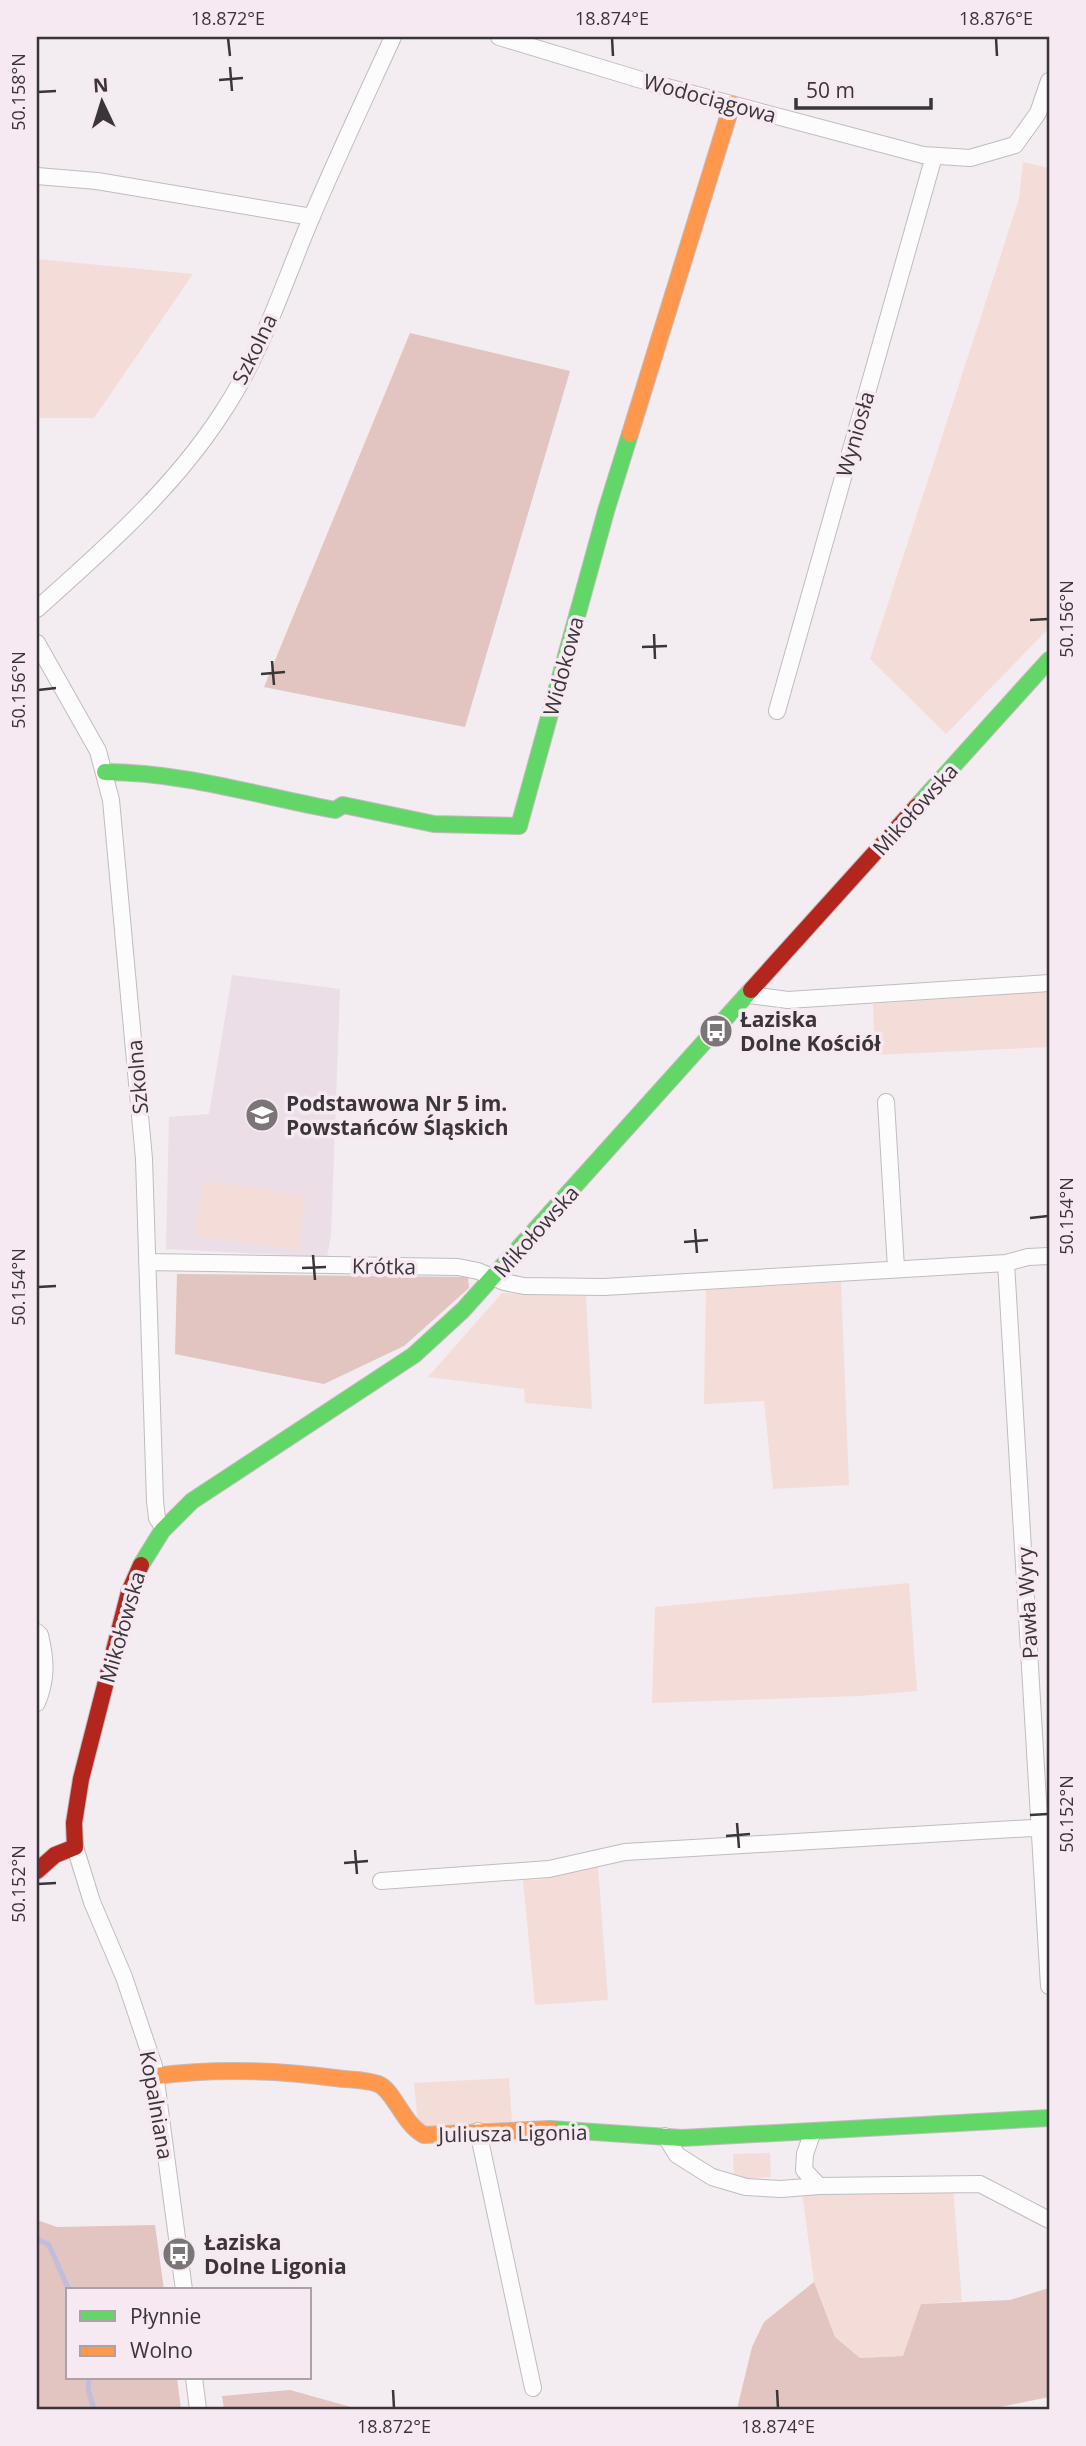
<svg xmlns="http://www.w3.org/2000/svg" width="1086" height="2446" font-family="'Open Sans',sans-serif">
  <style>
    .built { fill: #ebdee6 }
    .green { fill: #f4ddd9 }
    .forest { fill: #e2c4c0 }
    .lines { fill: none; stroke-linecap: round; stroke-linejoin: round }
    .stream { stroke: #c1bddc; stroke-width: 5 }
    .street-casing { stroke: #c0bcbe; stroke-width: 18 }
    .fast-casing { stroke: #c0bcbe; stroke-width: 18 }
    .slow-casing { stroke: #c0bcbe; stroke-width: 18 }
    .jam-casing { stroke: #c0bcbe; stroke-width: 18 }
    .street { stroke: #fdfcfd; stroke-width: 16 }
    .fast { stroke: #63d668; stroke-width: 16 }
    .slow { stroke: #ff974d; stroke-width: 16 }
    .jam { stroke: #b3261e; stroke-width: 16 }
    .ticks { fill: none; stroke: #3a3538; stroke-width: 2.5 }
    .labels { text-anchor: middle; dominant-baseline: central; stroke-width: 7; stroke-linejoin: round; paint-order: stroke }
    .street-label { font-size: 21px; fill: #3a3538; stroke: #f6e9f1 }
    .poi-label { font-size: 21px; font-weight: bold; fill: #3a3538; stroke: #f6e9f1; text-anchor: start }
    .neatline { fill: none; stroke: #3a3538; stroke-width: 2.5 }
    .ticks-label { font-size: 18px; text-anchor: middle; fill: #3a3538 }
  </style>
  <rect width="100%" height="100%" fill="#f3ecf0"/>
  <path class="built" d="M232,975L340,989L331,1235L327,1257L166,1249L169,1117L209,1114Z"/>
  <path class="green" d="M1023,162L1049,168V628L946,734L870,659L1019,199Z
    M37,259L193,274L94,418H37Z
    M1049,991V1047L875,1055L873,1004Z
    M203,1181L306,1194L299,1250L196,1236Z
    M841,1282L849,1485L773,1489L764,1401L704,1404L706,1290Z
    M502,1293L586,1296L592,1409L525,1403L524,1389L428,1377Z
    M909,1583L917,1691L859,1696L652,1703L655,1607Z
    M598,1867L608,2000L535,2005L523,1880H538Z
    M509,2078L512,2122L430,2129L418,2124L414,2083Z
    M770,2153L771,2177L734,2179L733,2154Z
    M953,2188L962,2301L921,2304L903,2356L860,2358L835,2337L814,2282L802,2192Z"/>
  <path class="forest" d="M410,333L570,371L465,727L264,687Z
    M177,1274L468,1277L469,1288L404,1346L324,1384L175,1354Z
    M37,2220L57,2227L155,2225L164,2290H68V2378H177L181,2409H40L37,2406Z
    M814,2282L835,2337L860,2358L903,2356L921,2304L1010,2300L1049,2288V2397L990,2409H737L752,2347L764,2322Z
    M290,2390L358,2409H224L222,2396Z"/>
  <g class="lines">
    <path class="stream" d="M37,2239L49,2245L69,2290
      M89,2378L88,2389L94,2409"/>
    <defs>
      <path id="street" d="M499,37L648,82L923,155L970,158L1015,145L1038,113L1049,81
        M37,176L97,181L312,217
        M37,609C104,549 173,489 222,413C261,355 283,285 310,221C336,159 365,98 393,37
        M37,643L98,751L111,800L144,1159L155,1501L157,1518L163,1527
        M777,711L934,156
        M749,995L788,1000L1049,983
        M886,1102L896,1268
        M147,1262L458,1267L478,1271L504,1282L524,1286L604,1287L1006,1263L1028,1257L1049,1256
        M1006,1263L1049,1986
        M37,1632L40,1635C46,1660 47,1679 37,1703
        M75,1847L92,1902L124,1977L154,2066L184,2290
        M381,1881L549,1869L625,1852L1049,1827
        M478,2131L533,2388
        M813,2131L805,2154L804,2170L819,2186
        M665,2136L677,2155L712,2177L746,2187L781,2189L819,2186L980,2184L1049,2220
        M194,2378L198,2409"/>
      <path id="fast" d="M105,772C183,772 259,796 335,810L343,805L434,824L519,826L606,511L630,434
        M917,806L1049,660
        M141,1565L162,1531L192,1501L414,1355L463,1310L751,990
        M550,2129L682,2138L1049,2118"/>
      <path id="slow" d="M630,434L732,104
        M156,2076C216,2068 275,2070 335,2078C348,2080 365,2079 378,2084C394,2090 402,2123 424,2135L550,2129"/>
      <path id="jam" d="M751,990L917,806
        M37,1871L55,1855L75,1847L74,1823L81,1779L129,1592L141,1565"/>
    </defs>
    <use href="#street" class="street-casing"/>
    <use href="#fast" class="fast-casing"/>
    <use href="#slow" class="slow-casing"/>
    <use href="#jam" class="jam-casing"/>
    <use href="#street" class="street"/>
    <use href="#fast" class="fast"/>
    <use href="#slow" class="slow"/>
    <use href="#jam" class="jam"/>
  </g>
  <path class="ticks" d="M228,38L230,56M612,38L613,56M996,38L997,56M230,67L232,91M219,80L243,78M38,92L56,91M1030,620L1048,619M654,634L655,659M642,647L667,646M272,661L274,685M261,674L285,672M38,690L56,688M1030,1218L1048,1216M695,1229L697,1253M684,1242L708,1240M313,1255L315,1280M302,1268L326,1267M38,1287L56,1286M1030,1815L1048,1814M737,1823L739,1848M726,1836L750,1834M355,1850L357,1874M344,1863L368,1861M38,1884L56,1883M393,2390L394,2408M777,2390L778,2408"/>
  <defs>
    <symbol id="bus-disc" viewBox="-11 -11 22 22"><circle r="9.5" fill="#7b7578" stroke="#f6e9f1"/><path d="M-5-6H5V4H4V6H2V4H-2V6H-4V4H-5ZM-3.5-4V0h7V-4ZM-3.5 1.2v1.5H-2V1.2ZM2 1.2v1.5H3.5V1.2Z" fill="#fff"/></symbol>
    <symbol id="school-disc" viewBox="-11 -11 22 22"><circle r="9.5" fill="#7b7578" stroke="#f6e9f1"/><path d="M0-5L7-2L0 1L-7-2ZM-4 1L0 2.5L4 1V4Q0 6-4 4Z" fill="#fff"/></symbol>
  </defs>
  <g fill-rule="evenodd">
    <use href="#bus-disc" x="697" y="1012" width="38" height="38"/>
    <use href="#school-disc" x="243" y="1096" width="38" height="38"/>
    <use href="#bus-disc" x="160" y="2235" width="38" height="38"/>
  </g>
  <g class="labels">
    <g class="street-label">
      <text transform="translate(710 98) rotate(15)">Wodociągowa</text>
      <text transform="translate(254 349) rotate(-64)">Szkolna</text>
      <text transform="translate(855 434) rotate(-74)">Wyniosła</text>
      <text transform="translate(563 666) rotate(-75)">Widokowa</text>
      <text transform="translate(915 809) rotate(-48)">Mikołowska</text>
      <text transform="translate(137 1077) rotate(-95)">Szkolna</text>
      <text transform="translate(536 1231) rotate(-48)">Mikołowska</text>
      <text transform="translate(384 1266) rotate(1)">Krótka</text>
      <text transform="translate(1027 1603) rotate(-93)">Pawła Wyry</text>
      <text transform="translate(122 1627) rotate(-74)">Mikołowska</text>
      <text transform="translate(157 2105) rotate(80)">Kopalniana</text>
      <text transform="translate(513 2133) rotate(-1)">Juliusza Ligonia</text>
    </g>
    <g class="poi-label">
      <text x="740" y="1019">Łaziska<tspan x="740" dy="24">Dolne Kościół</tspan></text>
      <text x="286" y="1103">Podstawowa Nr 5 im.<tspan x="286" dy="24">Powstańców Śląskich</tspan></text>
      <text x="204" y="2242">Łaziska<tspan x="204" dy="24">Dolne Ligonia</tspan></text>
    </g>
  </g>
  <rect width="1086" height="2446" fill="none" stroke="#f6e9f1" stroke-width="77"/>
  <rect x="66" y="2288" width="245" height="91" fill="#f6e9f1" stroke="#aba1a7" stroke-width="2"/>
  <rect x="80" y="2311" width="35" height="10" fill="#63d668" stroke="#aba1a7" stroke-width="2"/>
  <text x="130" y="2324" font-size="21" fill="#3a3538">Płynnie</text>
  <rect x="80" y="2346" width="35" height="10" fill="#ff974d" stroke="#aba1a7" stroke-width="2"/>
  <text x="130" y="2358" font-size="21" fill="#3a3538">Wolno</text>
  <g transform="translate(102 102) rotate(356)" stroke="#f6e9f1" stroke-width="5" paint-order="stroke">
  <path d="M0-5L12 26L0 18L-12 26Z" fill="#3a3538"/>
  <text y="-10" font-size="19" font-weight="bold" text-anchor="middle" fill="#3a3538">N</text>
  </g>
  <path d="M796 98v10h135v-10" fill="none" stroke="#3a3538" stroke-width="3.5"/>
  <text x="806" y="98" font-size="21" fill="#3a3538" stroke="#f6e9f1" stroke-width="5" paint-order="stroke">50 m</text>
  <rect x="38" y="38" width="1010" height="2370" class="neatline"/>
  <g class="ticks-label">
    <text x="228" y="25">18.872°E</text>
    <text x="612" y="25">18.874°E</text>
    <text x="996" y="25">18.876°E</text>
    <text transform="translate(19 92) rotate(-90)" y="6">50.158°N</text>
    <text transform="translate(1067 619) rotate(-90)" y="6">50.156°N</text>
    <text transform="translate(19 690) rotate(-90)" y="6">50.156°N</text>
    <text transform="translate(1067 1216) rotate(-90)" y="6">50.154°N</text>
    <text transform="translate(19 1287) rotate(-90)" y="6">50.154°N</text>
    <text transform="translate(1067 1814) rotate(-90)" y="6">50.152°N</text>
    <text transform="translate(19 1884) rotate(-90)" y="6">50.152°N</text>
    <text x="394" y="2433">18.872°E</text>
    <text x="778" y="2433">18.874°E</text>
  </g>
</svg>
